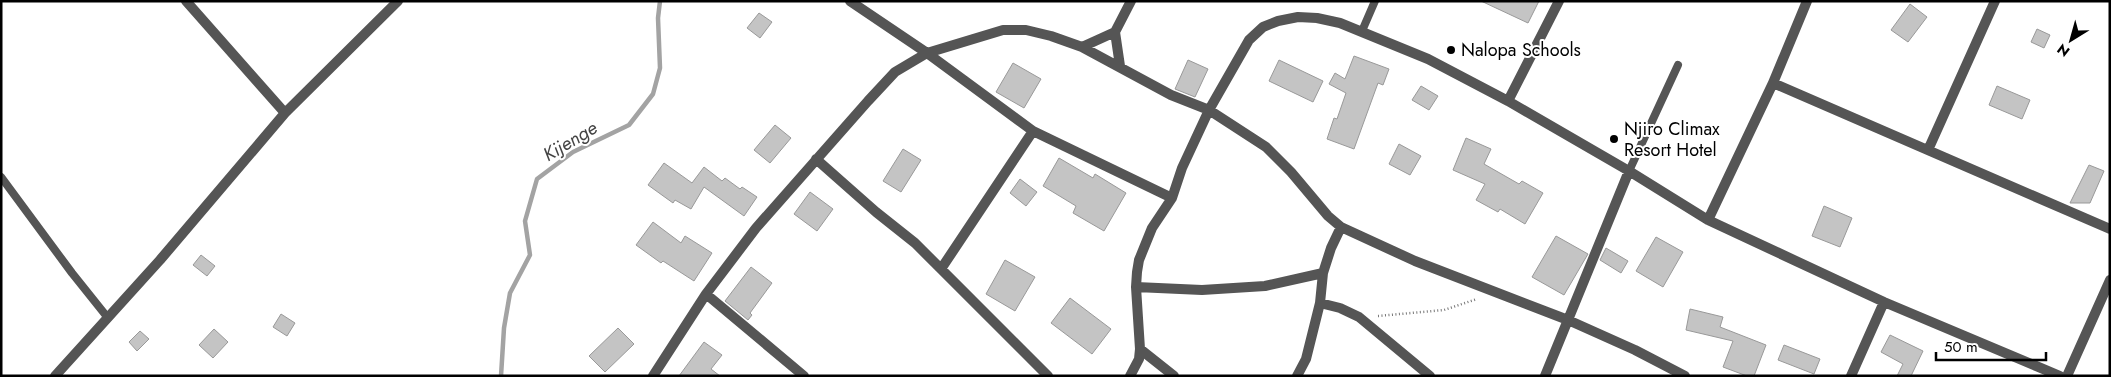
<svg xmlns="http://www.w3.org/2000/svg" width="2111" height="377" font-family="Jost,sans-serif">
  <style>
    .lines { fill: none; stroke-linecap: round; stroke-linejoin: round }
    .stream { stroke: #a3a3a3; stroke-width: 4.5 }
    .building { fill: #c4c4c4; stroke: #999 }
    .path { stroke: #777; stroke-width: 2.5; stroke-dasharray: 1 2.5; stroke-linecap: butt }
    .service { stroke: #555; stroke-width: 8 }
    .minor { stroke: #555; stroke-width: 10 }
    .tertiary { stroke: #555; stroke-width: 10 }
    .poi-dot { fill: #000; stroke: #fff; stroke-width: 2 }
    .labels { text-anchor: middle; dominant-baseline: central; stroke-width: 4; stroke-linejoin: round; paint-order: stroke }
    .poi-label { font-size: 18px; fill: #000; stroke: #fff; text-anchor: start }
    .water-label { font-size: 19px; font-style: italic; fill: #444; stroke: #fff }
  </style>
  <rect width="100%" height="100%" fill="#fff"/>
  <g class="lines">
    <path class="stream" d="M501,376L504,328L510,293L530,255L525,221L537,179L573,152L629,125L653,94L660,68L658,18L660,1"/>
  </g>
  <path class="building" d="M1481,1H1539L1528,23Z
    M1910,4L1927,17L1908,42L1891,30Z
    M759,13L772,22L760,38L747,28Z
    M2037,29L2050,35L2044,48L2031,42Z
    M1354,56L1389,69L1383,85L1378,83L1354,149L1327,139L1334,118L1337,119L1346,93L1329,84L1335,73L1345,79Z
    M1188,60L1208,69L1195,97L1175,89Z
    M1279,60L1323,81L1313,102L1269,81Z
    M1013,63L1041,79L1024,108L996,92Z
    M1421,86L1438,96L1429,110L1412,100Z
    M1997,86L2030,100L2022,119L1989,105Z
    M775,125L791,138L770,163L754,150Z
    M1466,138L1491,149L1484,164L1519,184L1522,181L1543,193L1525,224L1500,209L1498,212L1476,200L1485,184L1453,170Z
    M1399,144L1421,156L1410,175L1389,164Z
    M903,149L921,160L901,192L883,181Z
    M1059,158L1093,178L1095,174L1126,193L1104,231L1073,213L1076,206L1043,186Z
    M664,163L692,183L704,167L722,181L725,178L740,189L742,187L757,197L744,216L704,187L691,209L675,200L673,203L648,185Z
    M2089,165L2104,171L2090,203H2070Z
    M1020,179L1037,192L1026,206L1010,193Z
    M810,192L833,209L817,231L794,214Z
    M1824,206L1852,218L1840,247L1812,236Z
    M653,222L681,243L685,236L712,253L694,281L663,261L661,263L636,245Z
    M1556,236L1588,254L1564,295L1532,277Z
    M1656,237L1683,252L1663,287L1636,271Z
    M1606,248L1628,261L1621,273L1600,260Z
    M201,255L215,266L207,276L193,265Z
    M1005,260L1035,277L1015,311L986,294Z
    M751,267L772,283L750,313L752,315L748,320L725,301Z
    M1070,298L1111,329L1092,354L1051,323Z
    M1690,309L1723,317L1720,327L1766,345L1754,376H1747L1723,367L1733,341L1686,330Z
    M281,314L295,323L287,336L273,327Z
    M618,328L634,344L605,372L589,356Z
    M214,329L228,342L213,358L199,345Z
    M140,331L149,339L137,351L129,342Z
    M1890,335L1923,351L1911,376H1897L1903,364L1881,352Z
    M704,342L722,355L711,369L720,376H679Z
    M1784,345L1820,359L1814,374L1778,360Z"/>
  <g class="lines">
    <path class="path" d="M1378,316L1444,310L1477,299"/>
    <path class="service" d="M1362,31L1375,1
      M1629,171L1678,65
      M1,177L72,273L108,318"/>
    <path class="minor" d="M186,1L285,113
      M850,1L927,53L1033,131L1172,198
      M1082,47L1115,32
      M1120,66L1115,32L1131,1
      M1773,83L2110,229
      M1508,101L1559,1
      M1928,150L1995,1
      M816,159L876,212L915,243L1048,376
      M1708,220L1773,83L1807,1
      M941,269L1033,131
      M1136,287L1202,290L1265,286L1323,273
      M706,294L804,376
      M1320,303L1340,308L1359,317L1430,376
      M1140,349L1174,376
      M55,376L160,260L285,113L398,1
      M653,376L706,294L756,228L868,101L895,72L927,53L1003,30H1026L1051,36L1082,47L1171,95L1209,110L1266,147L1291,172L1328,216L1341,227L1415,261L1568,320L1635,350L1685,376
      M1130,376L1139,359L1140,349L1136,287L1137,272L1139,260L1152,228L1172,198L1182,168L1209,110L1249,40L1263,27L1278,21L1298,17L1317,18L1340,23L1428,59L1508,101L1629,171L1708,220L1884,302L2060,376
      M1297,376L1306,359L1320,303L1323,273L1331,248L1341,227
      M1545,376L1629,171
      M1851,376L1884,302"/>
    <path class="tertiary" d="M2067,376L2110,280"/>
  </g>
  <g class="poi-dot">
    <circle cx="1451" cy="50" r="5"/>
    <circle cx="1614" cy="139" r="5"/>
  </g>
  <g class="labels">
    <g class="poi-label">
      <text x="1461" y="50">Nalopa Schools</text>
      <text x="1624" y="129">Njiro Climax<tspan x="1624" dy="21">Resort Hotel</tspan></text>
    </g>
    <g class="water-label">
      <text transform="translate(570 141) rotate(-31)">Kijenge</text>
    </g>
  </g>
  <rect width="2111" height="377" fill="none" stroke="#000000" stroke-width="5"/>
  <g transform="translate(2071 40) rotate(217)" stroke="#ffffff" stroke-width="4" paint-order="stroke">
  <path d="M0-4L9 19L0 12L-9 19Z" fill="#000000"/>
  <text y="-8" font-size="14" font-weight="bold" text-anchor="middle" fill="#000000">N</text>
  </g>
  <path d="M1936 352v8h110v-8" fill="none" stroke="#000000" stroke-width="2.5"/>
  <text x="1944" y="352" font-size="15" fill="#000000" stroke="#ffffff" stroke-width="4" paint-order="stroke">50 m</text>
</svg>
